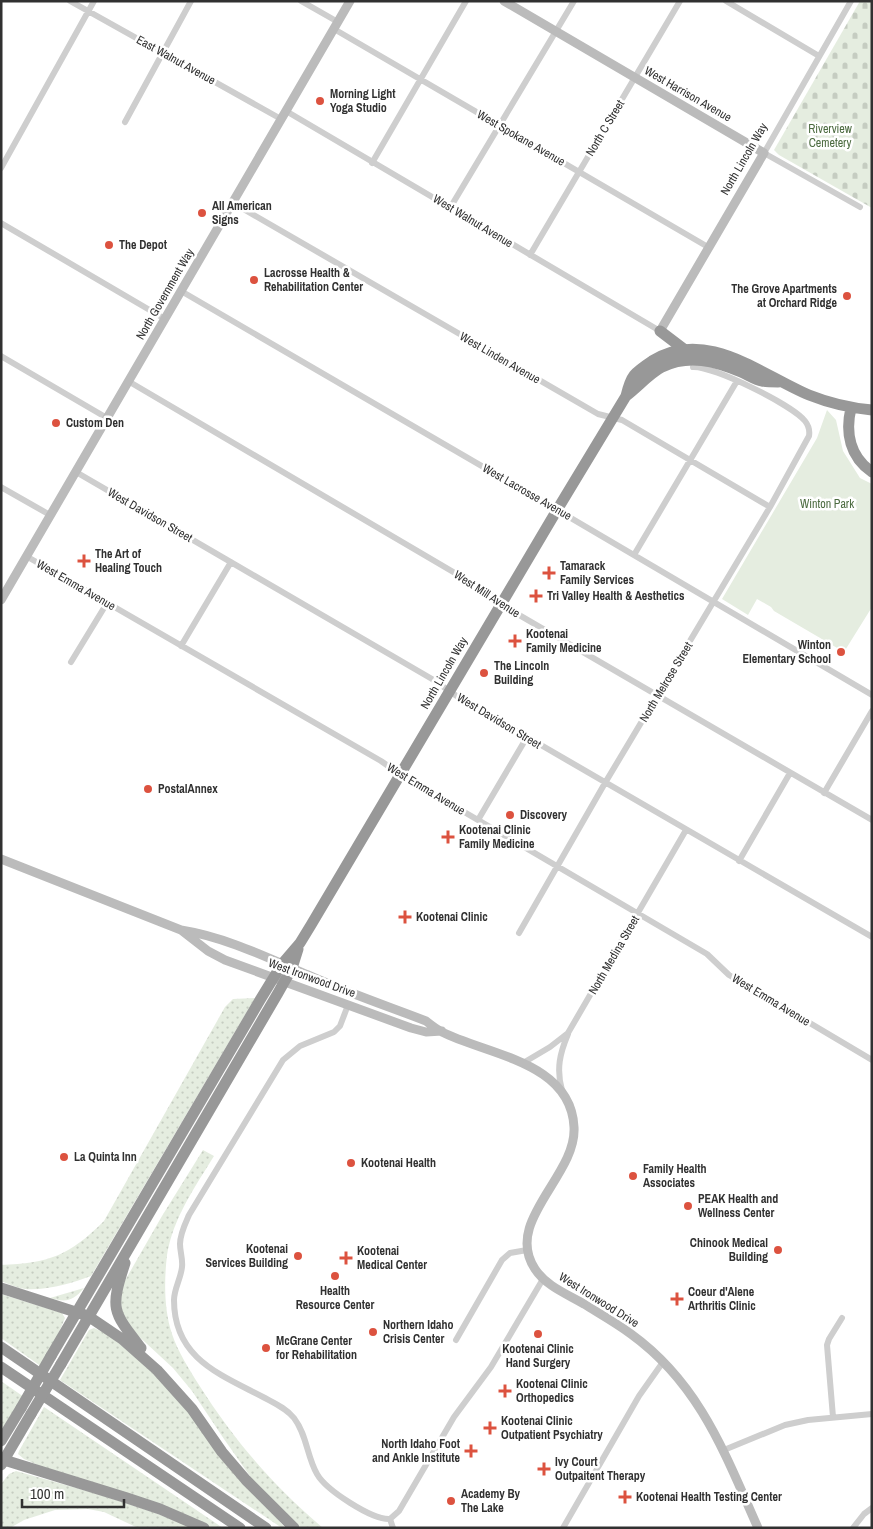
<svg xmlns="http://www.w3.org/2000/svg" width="873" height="1529" font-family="'Archivo Narrow',sans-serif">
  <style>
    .grass { fill: url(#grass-dots) }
    .cemetery { fill: url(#cemetery-stones) }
    .park { fill: #e5ede0 }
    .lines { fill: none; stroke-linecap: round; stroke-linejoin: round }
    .street { stroke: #cecece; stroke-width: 6 }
    .secondary { stroke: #bbb; stroke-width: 9 }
    .highway { stroke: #989898; stroke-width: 11 }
    .highway-bridge { stroke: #989898; stroke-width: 11 }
    .poi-dot { fill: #dc523f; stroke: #fff; stroke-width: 2 }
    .labels { text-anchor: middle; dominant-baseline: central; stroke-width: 5; stroke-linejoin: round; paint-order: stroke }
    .street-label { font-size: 12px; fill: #313131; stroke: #fff }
    .poi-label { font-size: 12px; font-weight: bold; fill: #313131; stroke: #fff; text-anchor: start }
    .park-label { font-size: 12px; fill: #4c6b40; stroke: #fff }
  </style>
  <defs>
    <pattern id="grass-dots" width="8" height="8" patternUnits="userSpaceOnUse" patternTransform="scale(1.25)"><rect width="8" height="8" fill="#e5ede0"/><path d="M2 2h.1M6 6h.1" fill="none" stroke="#c5ccc1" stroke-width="1.8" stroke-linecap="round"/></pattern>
    <pattern id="cemetery-stones" width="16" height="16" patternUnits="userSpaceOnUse" patternTransform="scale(1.25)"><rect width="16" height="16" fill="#e5ede0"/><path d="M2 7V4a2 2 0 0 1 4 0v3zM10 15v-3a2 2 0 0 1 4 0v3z" fill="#c5ccc1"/></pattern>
  </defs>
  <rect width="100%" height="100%" fill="#fff"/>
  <path class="grass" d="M255,998L91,1276C73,1283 45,1291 25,1289C17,1288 9,1284 1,1281V1265C49,1263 69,1256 104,1221L225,1007L233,999Z
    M203,1150L214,1156C195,1187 173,1218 167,1255C164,1281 164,1310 172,1334C178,1352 189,1369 199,1385C234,1440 273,1486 323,1528H301L284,1514L252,1479L224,1439L192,1391L173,1368L133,1331L123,1316L120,1298L123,1284L162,1216Z
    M84,1288C73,1301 66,1303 50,1298Z
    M1,1294L62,1313L65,1318L50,1353L42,1367L1,1338Z
    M94,1328L109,1335L140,1361L170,1389L285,1528H282L60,1380L89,1330Z
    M1,1381L24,1397L1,1432Z
    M44,1407L223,1528H212L200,1521L66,1477L24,1459L18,1454L19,1451Z
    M16,1471L94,1493L153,1512L193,1528H138L104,1512L88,1509L55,1510L24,1520L10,1528H1V1484L9,1474Z"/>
  <path class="cemetery" d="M860,1H872V208L779,155L774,150Z"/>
  <path class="park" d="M827,410L836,420L843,451L860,478L872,484V607L844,652L774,611L771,607L757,599L748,615L722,599L817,438Z"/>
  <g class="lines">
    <path class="street" d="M70,1L281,119
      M301,1L338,22
      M726,1L819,56
      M851,1L764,153L860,207
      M334,29L708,247
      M286,111L660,331
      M125,122L191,1
      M372,163L466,1
      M1,168L94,1
      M233,203L598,414L622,420L770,507
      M450,208L574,1
      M1,223L165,319
      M530,255L680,1
      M181,291L547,504L872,695
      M1,356L107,418
      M128,381L489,593L509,609L872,820
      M76,472L432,679L461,699L503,723L872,937
      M1,487L50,515
      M634,555L737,381
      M26,556L381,761L401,775L707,954L729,975L872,1060
      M181,646L231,562
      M71,662L107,603
      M824,793L872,711
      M478,820L527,737
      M739,861L790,773
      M519,933L605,783L770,507L809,436C810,430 809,426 805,421C792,405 714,366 693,367
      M348,1005L340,1026L334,1032L300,1046L283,1060L189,1215C185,1224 180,1234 180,1244C180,1252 183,1259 182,1267C181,1278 174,1289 174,1300C174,1358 219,1374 263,1397C274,1403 286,1408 294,1418C307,1435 307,1457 317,1474C326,1490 372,1520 390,1519L399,1511L454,1417L491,1367L543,1279
      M523,1063L550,1047L568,1033L686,830
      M562,1090C556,1069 560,1053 568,1034
      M456,1340L502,1260L510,1253L527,1250
      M833,1417L827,1345L829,1339L842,1318
      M724,1450L785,1425L808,1420L872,1414
      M390,1519L393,1528
      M563,1528L639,1396L663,1362
      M853,1528L864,1514L872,1508"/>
    <path class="secondary" d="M504,1L764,153L660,331
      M1,600L350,1
      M1,859L181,930C225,937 266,957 308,975C346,992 387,1006 426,1021C431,1025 436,1029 442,1032C488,1055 571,1062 574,1127C577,1176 503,1221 535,1269C546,1286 567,1294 584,1304C600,1314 616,1323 631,1334C700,1384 725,1454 758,1528
      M181,930L208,951L225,960L411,1028L426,1032L442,1031"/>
    <path class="highway" d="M660,331L685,350
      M626,396C638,387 649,374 662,367C689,354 715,361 741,372C748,375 755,380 762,381C767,382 773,382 778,382
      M851,408C845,433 850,457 872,472
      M125,1263C110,1309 112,1311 141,1348
      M1,1288L88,1316L122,1339L157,1370L192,1409L222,1452L246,1480L294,1528
      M1,1347L266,1528
      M51,1356L260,1000L282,964L300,943L311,925L557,510L626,396C631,375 634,373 652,361C706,327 761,375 809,395C829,403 850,408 872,410
      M61,1364L278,993L292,968L298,949
      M1,1367L240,1528
      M1,1441L21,1408
      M1,1459L127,1498L160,1509L204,1528
      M1,1465L31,1414"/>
    <path class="highway-bridge" d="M21,1408L51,1356
      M31,1414L61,1364"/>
  </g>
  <g class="poi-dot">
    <circle cx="320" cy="101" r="5"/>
    <circle cx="202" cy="213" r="5"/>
    <circle cx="109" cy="245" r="5"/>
    <circle cx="254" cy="280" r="5"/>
    <circle cx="847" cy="296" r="5"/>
    <circle cx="56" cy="423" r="5"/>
    <path d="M81.5 553.5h5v5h5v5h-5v5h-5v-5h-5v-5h5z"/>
    <path d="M546.5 565.5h5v5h5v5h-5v5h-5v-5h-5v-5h5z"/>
    <path d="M533.5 588.5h5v5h5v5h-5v5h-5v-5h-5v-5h5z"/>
    <path d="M512.5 633.5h5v5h5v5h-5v5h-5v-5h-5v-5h5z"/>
    <circle cx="841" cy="652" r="5"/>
    <circle cx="484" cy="673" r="5"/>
    <circle cx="148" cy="789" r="5"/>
    <circle cx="510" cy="815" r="5"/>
    <path d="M445.5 829.5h5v5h5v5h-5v5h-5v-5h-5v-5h5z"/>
    <path d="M402.5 909.5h5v5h5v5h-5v5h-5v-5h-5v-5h5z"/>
    <circle cx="64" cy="1157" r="5"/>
    <circle cx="351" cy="1163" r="5"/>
    <circle cx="633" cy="1176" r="5"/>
    <circle cx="688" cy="1206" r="5"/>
    <circle cx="778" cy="1250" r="5"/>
    <circle cx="298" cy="1256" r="5"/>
    <path d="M343.5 1250.5h5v5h5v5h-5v5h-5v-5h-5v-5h5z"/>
    <circle cx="335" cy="1276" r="5"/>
    <path d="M674.5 1291.5h5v5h5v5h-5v5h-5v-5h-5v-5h5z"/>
    <circle cx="373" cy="1332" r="5"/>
    <circle cx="538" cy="1334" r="5"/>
    <circle cx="266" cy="1348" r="5"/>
    <path d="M502.5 1383.5h5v5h5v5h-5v5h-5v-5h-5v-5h5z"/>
    <path d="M487.5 1420.5h5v5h5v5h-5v5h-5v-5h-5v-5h5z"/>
    <path d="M468.5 1443.5h5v5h5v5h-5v5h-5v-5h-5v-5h5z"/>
    <path d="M541.5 1461.5h5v5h5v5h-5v5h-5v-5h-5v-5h5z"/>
    <path d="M622.5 1489.5h5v5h5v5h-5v5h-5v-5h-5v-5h5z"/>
    <circle cx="451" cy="1501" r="5"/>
  </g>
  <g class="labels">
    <g class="street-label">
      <text transform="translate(176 60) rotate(29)">East Walnut Avenue</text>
      <text transform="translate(688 94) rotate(30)">West Harrison Avenue</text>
      <text transform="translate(605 128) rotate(-59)">North C Street</text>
      <text transform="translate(521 138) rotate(30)">West Spokane Avenue</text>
      <text transform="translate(744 159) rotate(-60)">North Lincoln Way</text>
      <text transform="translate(473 221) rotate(31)">West Walnut Avenue</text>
      <text transform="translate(165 294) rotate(-60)">North Government Way</text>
      <text transform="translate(500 358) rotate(30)">West Linden Avenue</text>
      <text transform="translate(527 492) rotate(30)">West Lacrosse Avenue</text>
      <text transform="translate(150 515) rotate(30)">West Davidson Street</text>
      <text transform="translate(76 585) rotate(30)">West Emma Avenue</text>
      <text transform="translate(487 594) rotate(33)">West Mill Avenue</text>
      <text transform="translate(444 673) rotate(-60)">North Lincoln Way</text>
      <text transform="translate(666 682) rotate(-59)">North Melrose Street</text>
      <text transform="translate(499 721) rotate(31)">West Davidson Street</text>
      <text transform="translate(426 789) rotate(31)">West Emma Avenue</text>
      <text transform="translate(614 955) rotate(-60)">North Medina Street</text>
      <text transform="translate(312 978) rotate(20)">West Ironwood Drive</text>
      <text transform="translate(771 1000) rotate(31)">West Emma Avenue</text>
      <text transform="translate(599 1300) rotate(32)">West Ironwood Drive</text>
    </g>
    <g class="poi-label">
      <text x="330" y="94">Morning Light<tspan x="330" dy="14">Yoga Studio</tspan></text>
      <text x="212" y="206">All American<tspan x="212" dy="14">Signs</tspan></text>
      <text x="119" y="245">The Depot</text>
      <text x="264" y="273">Lacrosse Health &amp;<tspan x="264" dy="14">Rehabilitation Center</tspan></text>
      <text x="837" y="289" text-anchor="end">The Grove Apartments<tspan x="837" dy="14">at Orchard Ridge</tspan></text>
      <text x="66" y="423">Custom Den</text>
      <text x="95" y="554">The Art of<tspan x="95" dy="14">Healing Touch</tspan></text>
      <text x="560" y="566">Tamarack<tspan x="560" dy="14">Family Services</tspan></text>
      <text x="547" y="596">Tri Valley Health &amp; Aesthetics</text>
      <text x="526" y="634">Kootenai<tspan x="526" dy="14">Family Medicine</tspan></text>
      <text x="831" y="645" text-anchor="end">Winton<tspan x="831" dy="14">Elementary School</tspan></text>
      <text x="494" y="666">The Lincoln<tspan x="494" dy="14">Building</tspan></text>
      <text x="158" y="789">PostalAnnex</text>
      <text x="520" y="815">Discovery</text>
      <text x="459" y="830">Kootenai Clinic<tspan x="459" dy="14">Family Medicine</tspan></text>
      <text x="416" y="917">Kootenai Clinic</text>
      <text x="74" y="1157">La Quinta Inn</text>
      <text x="361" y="1163">Kootenai Health</text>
      <text x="643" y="1169">Family Health<tspan x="643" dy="14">Associates</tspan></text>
      <text x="698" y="1199">PEAK Health and<tspan x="698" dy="14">Wellness Center</tspan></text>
      <text x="768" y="1243" text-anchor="end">Chinook Medical<tspan x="768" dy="14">Building</tspan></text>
      <text x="288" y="1249" text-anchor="end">Kootenai<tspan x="288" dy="14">Services Building</tspan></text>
      <text x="357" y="1251">Kootenai<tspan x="357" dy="14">Medical Center</tspan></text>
      <text x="335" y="1291" text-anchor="middle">Health<tspan x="335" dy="14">Resource Center</tspan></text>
      <text x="688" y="1292">Coeur d'Alene<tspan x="688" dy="14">Arthritis Clinic</tspan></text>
      <text x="383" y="1325">Northern Idaho<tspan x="383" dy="14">Crisis Center</tspan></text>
      <text x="276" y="1341">McGrane Center<tspan x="276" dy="14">for Rehabilitation</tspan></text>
      <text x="538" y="1349" text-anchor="middle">Kootenai Clinic<tspan x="538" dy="14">Hand Surgery</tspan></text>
      <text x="516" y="1384">Kootenai Clinic<tspan x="516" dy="14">Orthopedics</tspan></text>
      <text x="501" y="1421">Kootenai Clinic<tspan x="501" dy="14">Outpatient Psychiatry</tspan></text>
      <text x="460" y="1444" text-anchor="end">North Idaho Foot<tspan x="460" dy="14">and Ankle Institute</tspan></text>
      <text x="555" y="1462">Ivy Court<tspan x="555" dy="14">Outpaitent Therapy</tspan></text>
      <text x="461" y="1494">Academy By<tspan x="461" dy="14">The Lake</tspan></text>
      <text x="636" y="1497">Kootenai Health Testing Center</text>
    </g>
    <g class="park-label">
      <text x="830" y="129">Riverview<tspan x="830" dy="14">Cemetery</tspan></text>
      <text x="827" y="504">Winton Park</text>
    </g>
  </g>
  <rect width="873" height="1529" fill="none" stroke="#313131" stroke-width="5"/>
  <path d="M22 1499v8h102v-8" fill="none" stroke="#313131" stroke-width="2.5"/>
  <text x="30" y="1499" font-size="15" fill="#313131" stroke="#ffffff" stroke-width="4" paint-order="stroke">100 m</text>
</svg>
